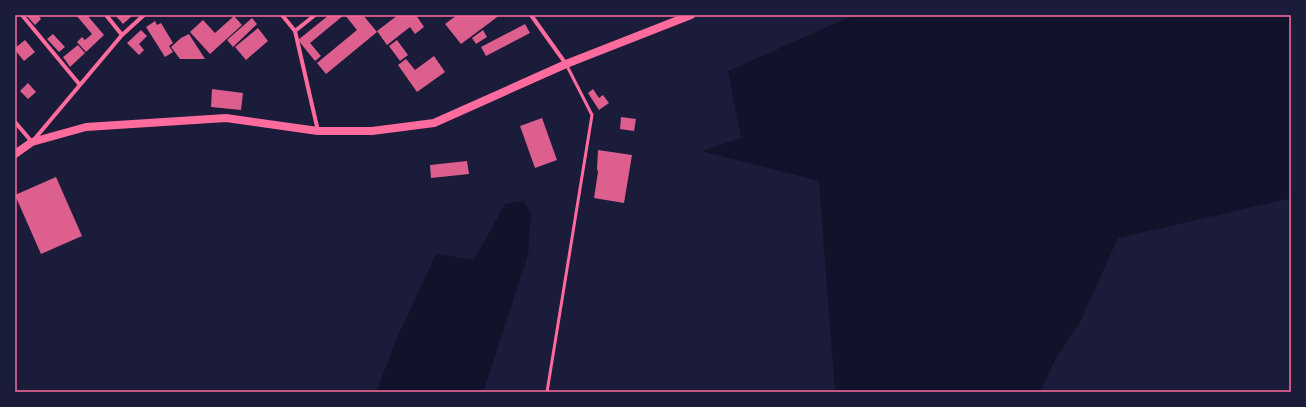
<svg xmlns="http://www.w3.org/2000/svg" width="1306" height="407" font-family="'Zilla Slab',serif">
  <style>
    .water { fill: #12122b }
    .building { fill: #dd5f8e }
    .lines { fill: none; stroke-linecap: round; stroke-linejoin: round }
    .service { stroke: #ff6b9d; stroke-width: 3 }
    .minor { stroke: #ff6b9d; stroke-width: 4 }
    .secondary { stroke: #ff6b9d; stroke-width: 8 }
    .neatline { fill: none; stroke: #ff6b9d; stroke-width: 1.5 }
  </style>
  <rect width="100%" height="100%" fill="#1b1b3a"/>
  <path class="water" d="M854,15H1291V198L1118,238L1080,322L1056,358L1040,392H835L819,181L702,151L741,138L728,71Z
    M523,201L531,212L528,255L484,389L478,392H376L398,336L436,254L474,260L505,204Z"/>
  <path class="building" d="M26,15H38L41,19L35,25Z
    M76,15H87L104,35L86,52L77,42L82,37L85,40L92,34Z
    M115,15H133L123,24Z
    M329,15H344L310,43L321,56L315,61L298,40Z
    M345,15H363L377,32L326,74L317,63L357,30Z
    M398,15H416L424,27L415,34L410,27L387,45L377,31Z
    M457,15H500L461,44L445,24Z
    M234,16L242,25L210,54L190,32L203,20L215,33Z
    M252,18L257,24L233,47L227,40Z
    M155,21L157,25L161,23L173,43L169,46L173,52L165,57L146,27Z
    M525,24L530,33L486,56L481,47Z
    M258,28L268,41L246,60L235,47Z
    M141,30L147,36L139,44L144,50L139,55L127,43Z
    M483,30L487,37L476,44L472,38Z
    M53,34L65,47L59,52L47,39Z
    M189,34L205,59H180L171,47L181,38Z
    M25,40L35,52L24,61L15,50V48Z
    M397,40L408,55L400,61L389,46Z
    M78,45L85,53L70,67L63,57Z
    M434,56L445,72L417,92L398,65L406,59L415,70Z
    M28,83L36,92L28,99L20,91Z
    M212,89L243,93L241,110L211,107Z
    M593,89L599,98L603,95L609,103L599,110L588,93Z
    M621,117L636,119L634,131L620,129Z
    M542,118L557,160L535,168L520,126Z
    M598,150L632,155L624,203L594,198L598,172L597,169Z
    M467,161L469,174L431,178L430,165Z
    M56,177L82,236L41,254L15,195Z"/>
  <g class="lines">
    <path class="service" d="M547,392L592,115L566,64"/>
    <path class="minor" d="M22,15L80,85
      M106,15L122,35
      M282,15L295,31L318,131
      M531,15L566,64
      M295,31L315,15
      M15,122L32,142L122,35L144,15"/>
    <path class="secondary" d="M15,154L32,142L86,127L226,118L318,131H372L434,123L566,64L691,15"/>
  </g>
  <rect width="1306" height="407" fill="none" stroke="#1b1b3a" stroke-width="32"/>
  <rect x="16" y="16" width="1274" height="375" class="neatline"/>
</svg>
